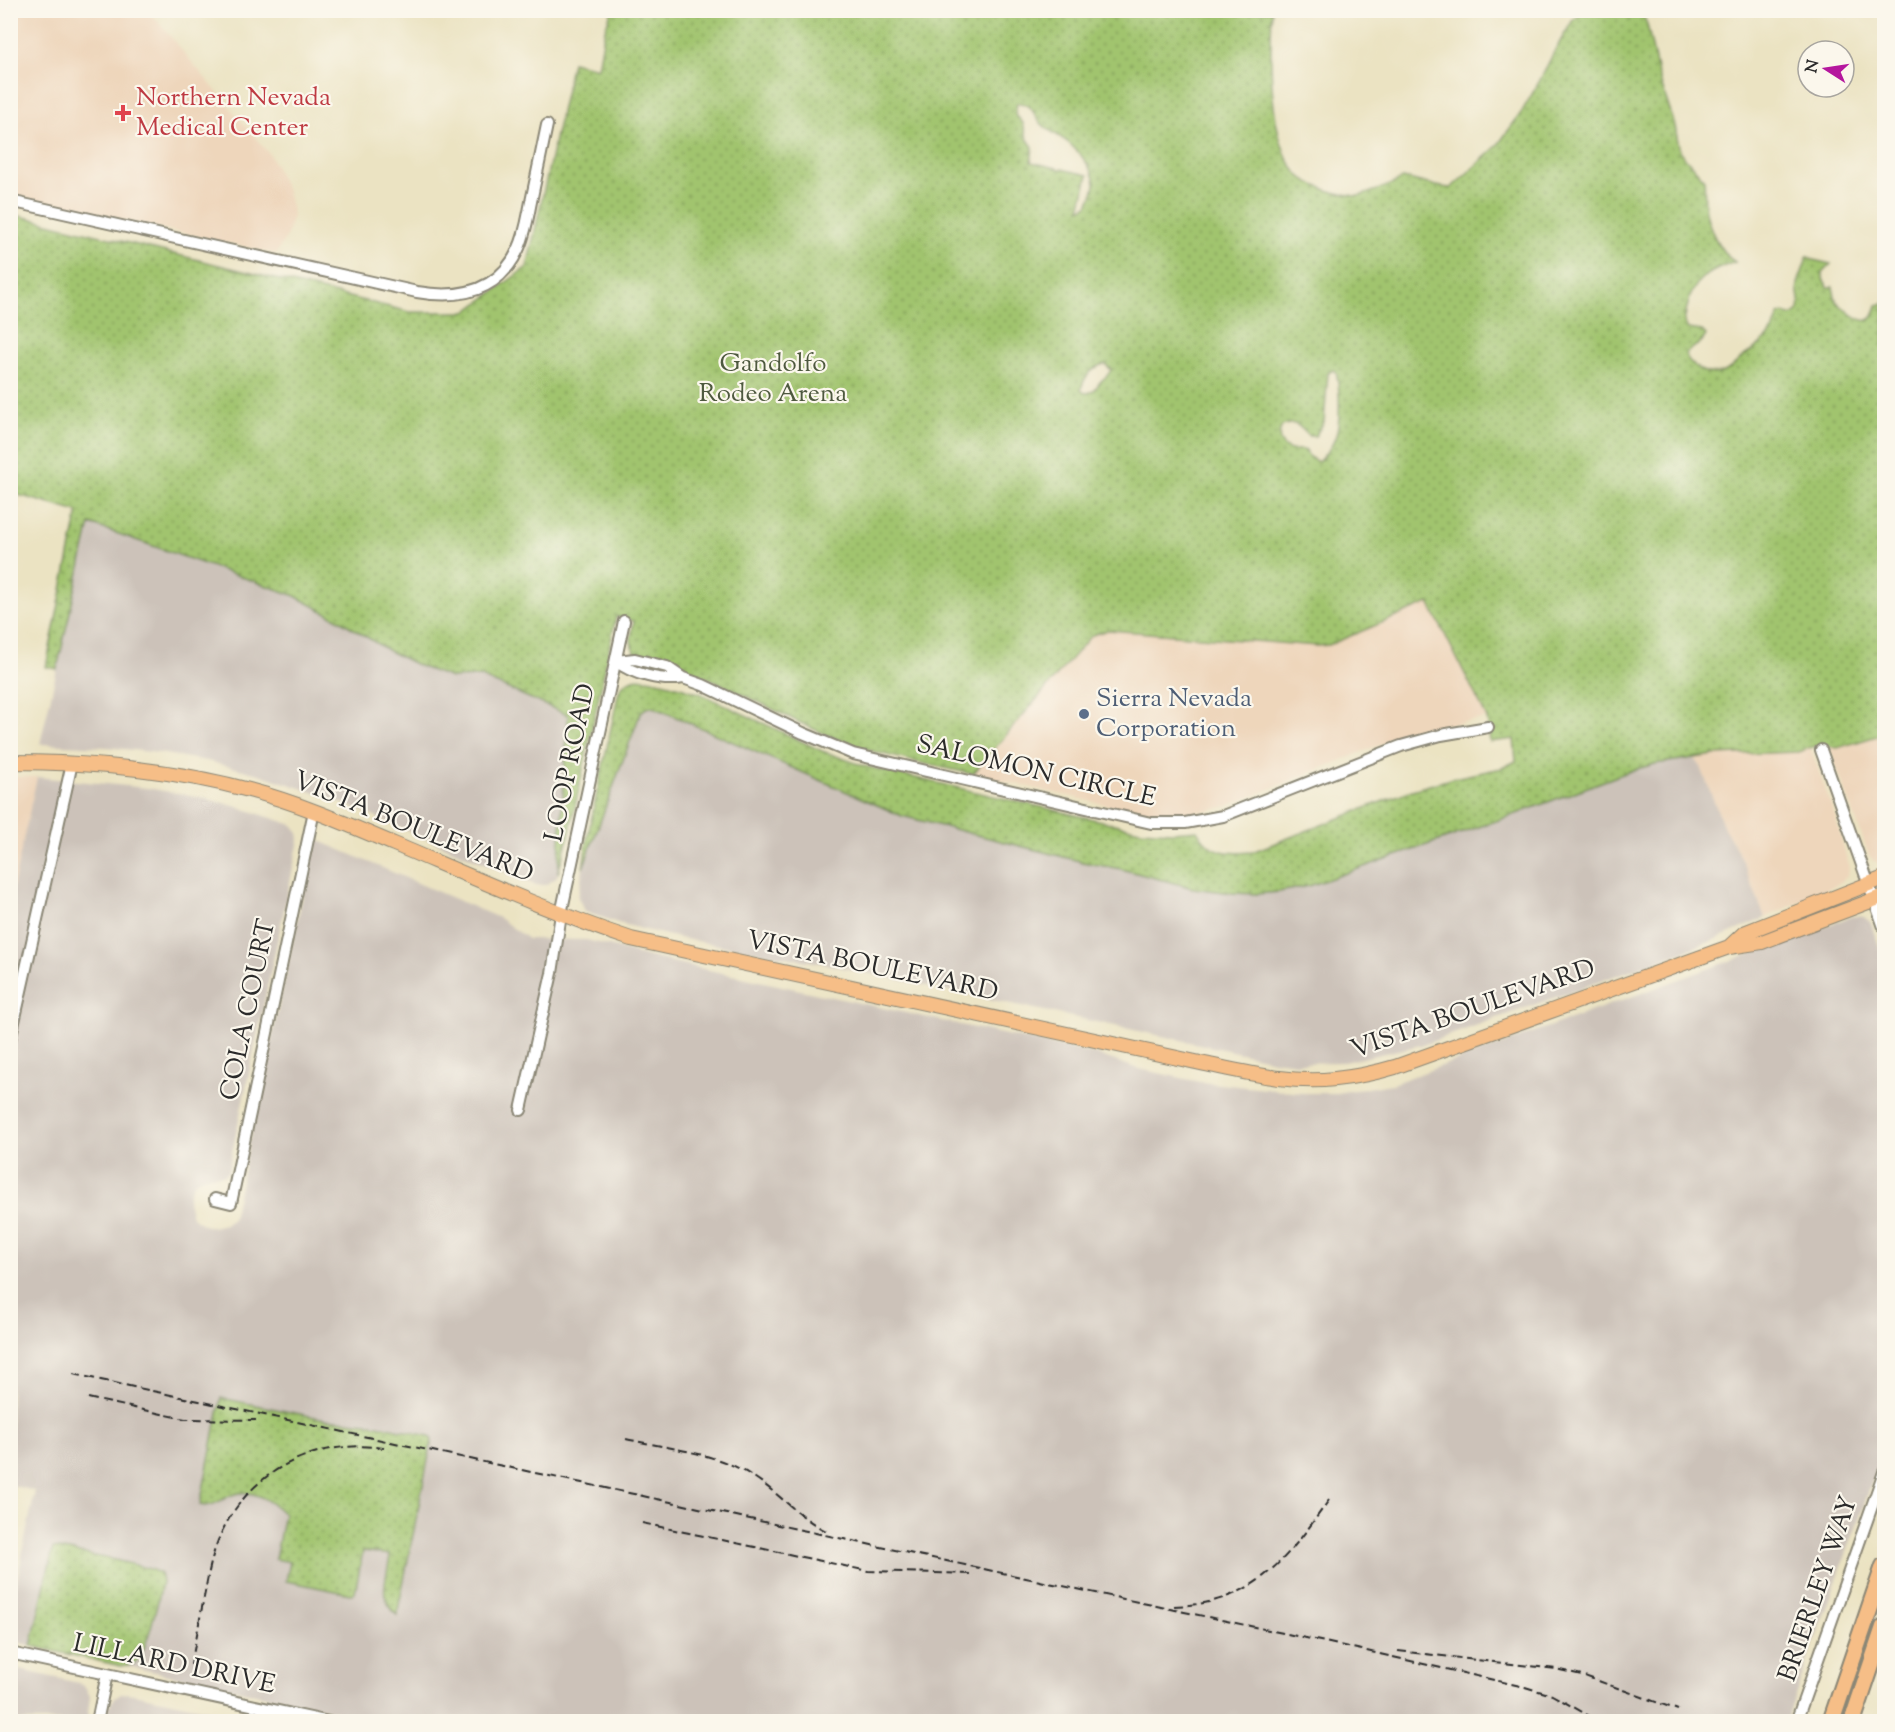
<svg xmlns="http://www.w3.org/2000/svg" width="1895" height="1732" font-family="'Sorts Mill Goudy',serif">
  <style>
    .built { fill: #eed6bb }
    .industrial { fill: #ccc2b9 }
    .green { fill: url(#green-dots); stroke: #66784c; stroke-width: 1.5; fill-rule: evenodd }
    .lines { fill: none; stroke-linecap: round; stroke-linejoin: round }
    .minor-casing { stroke: #8b8776; stroke-width: 14 }
    .major-casing { stroke: #8b8776; stroke-width: 16 }
    .highway-casing { stroke: #8b8776; stroke-width: 20 }
    .minor { stroke: #fff; stroke-width: 10 }
    .major { stroke: #f6be87; stroke-width: 14 }
    .highway { stroke: #f6be87; stroke-width: 16 }
    .rail { stroke: #2b2b2b; stroke-width: 2; stroke-dasharray: 9 4.5; stroke-linecap: butt }
    .health-dot { fill: #e0444e; stroke: #fbf7ec; stroke-width: 2 }
    .service-dot { fill: #5c6f8a; stroke: #fbf7ec; stroke-width: 2 }
    .labels { text-anchor: middle; dominant-baseline: central; stroke-width: 4.5; stroke-linejoin: round; paint-order: stroke }
    .health-label { font-size: 26px; fill: #be3a42; stroke: #fbf7ec; text-anchor: start }
    .park-label { font-size: 26px; fill: #4e593f; stroke: #fbf7ec }
    .service-label { font-size: 26px; fill: #4e5e75; stroke: #fbf7ec; text-anchor: start }
    .street-label { font-size: 26px; fill: #2b2b2b; stroke: #fbf7ec }
  </style>
  <defs>
    <pattern id="green-dots" width="8" height="8" patternUnits="userSpaceOnUse" patternTransform="scale(1.5)"><rect width="8" height="8" fill="#a1c46e"/><path d="M2 2h.1M6 6h.1" fill="none" stroke="#839f5b" stroke-width="1.8" stroke-linecap="round"/></pattern>
  </defs>
  <rect width="100%" height="100%" fill="#fbf7ec"/>
  <filter id="ink" filterUnits="userSpaceOnUse"><feTurbulence type="fractalNoise" baseFrequency=".0167" numOctaves="2"/><feDisplacementMap in="SourceGraphic" scale="12" xChannelSelector="R" yChannelSelector="G"/><feConvolveMatrix kernelMatrix="1 2 1 2 8 2 1 2 1" color-interpolation-filters="sRGB"/></filter>
  <filter id="wash" filterUnits="userSpaceOnUse"><feTurbulence type="fractalNoise" baseFrequency=".008" numOctaves="4" result="noise"/><feDisplacementMap in="SourceGraphic" scale="24" xChannelSelector="R" yChannelSelector="G"/><feGaussianBlur stdDeviation="1.35" result="paint"/><feColorMatrix in="noise" values="0 0 0 0 0 0 0 0 0 0 0 0 0 0 0 0 0 1.4 0 .05"/><feComposite in="paint" operator="in"/></filter>
  <g filter="url(#wash)">
    <rect width="100%" height="100%" fill="#ebe3c2"/>
    <path class="built" d="M120,10L123,13L127,11H149L270,155L287,191L293,215L287,235L276,254L11,195V70L17,71L11,63V14L14,10Z
      M1429,603L1487,718L1443,726L1397,739L1372,748L1227,806L1191,814L1157,815L1142,813L973,774L1088,639L1095,634L1108,630L1317,646L1329,645Z
      M1884,734V866L1874,861L1869,855L1829,747L1837,748Z
      M1810,747L1835,816L1849,868L1847,876L1841,882L1765,918L1741,857L1724,828L1701,767L1695,759L1714,755L1799,752Z
      M11,777H37L11,901Z"/>
    <path class="industrial" d="M90,524L293,595L338,619L389,651L419,666L451,678L481,677L568,715L558,873L556,878L545,885H535L333,799L259,774L207,761L159,753L107,747L40,744Z
      M647,707H653L902,816L1087,863L1121,869L1193,888L1232,893L1256,894L1279,892L1309,886L1519,813L1633,770L1654,764L1695,759L1701,767L1724,828L1741,857L1765,918L1709,942L1425,1044L1344,1062L1296,1063L1274,1060L820,963L679,938L618,923L585,911L578,898L583,868L639,717L642,711Z
      M37,777L147,788L199,797L232,805L293,825L298,831L299,840L228,1171L224,1175L206,1176L200,1178L194,1183L190,1191L188,1201L192,1217L204,1225L212,1227L225,1224L231,1220L234,1214L315,839L499,918L528,939L587,940L649,957L1094,1054L1139,1069L1200,1082L1302,1093H1336L1392,1084L1853,916L1864,917L1870,921L1873,928L1884,961V1449L1786,1721H380L11,1641V1609L35,1491L11,1485L10,901Z
      M11,1668L79,1683L84,1686L90,1696L87,1721H11Z
      M128,1693L138,1695L260,1721H106L109,1706L114,1699L121,1694Z"/>
    <path class="green" d="M612,10L1272,11C1270,53 1268,146 1300,176C1308,184 1331,192 1342,194C1347,194 1352,196 1356,196C1363,196 1397,183 1403,178C1419,181 1435,187 1451,188L1497,146L1521,113L1540,80L1555,50L1573,20L1586,11H1641L1647,24L1658,74L1675,126L1680,152L1704,179C1705,187 1704,195 1705,203C1706,222 1718,252 1735,262C1698,275 1691,284 1684,322L1688,329L1702,331L1706,335C1703,344 1692,347 1685,354C1692,368 1708,378 1724,372C1732,368 1739,359 1747,354C1757,347 1767,340 1774,328C1776,324 1777,319 1779,315L1784,313L1789,316C1808,313 1795,295 1798,284C1801,274 1805,266 1807,256L1813,260L1831,264L1823,272V279L1828,287H1833C1834,292 1835,298 1837,302C1840,306 1845,308 1849,312C1863,323 1873,326 1877,305L1884,303V734L1837,748L1823,745L1812,747L1799,752L1714,755L1655,764L1633,770L1519,813L1309,886L1279,892L1256,894L1232,893L1193,888L1121,869L1087,863L902,816L653,707C645,707 642,710 639,717L583,868L587,839L619,691C622,685 627,681 633,679C645,675 687,689 699,693L822,751L864,766L1140,830L1172,832L1197,830C1210,854 1228,854 1252,852L1412,790L1454,778L1502,768L1516,761L1514,739L1490,742L1487,718L1429,603L1329,645L1317,646L1108,630L1095,634L1088,639L973,774C929,764 882,757 840,740C789,721 742,690 691,671C678,666 642,660 635,652C628,643 632,631 634,621L616,617L569,835L558,873L568,715L481,677L451,678L419,666L389,651L338,619L293,595L90,524L57,669L46,667L78,512L11,493L10,221L20,216L410,312H466L527,267L572,62L598,68L605,29ZM1017,103C1035,103 1031,115 1043,125C1052,134 1065,138 1073,147C1082,155 1093,170 1095,183C1095,190 1091,198 1088,205L1080,209L1088,175L1031,162L1033,147L1027,138L1023,123L1015,114ZM1105,364L1111,370C1108,376 1105,377 1101,381C1095,388 1095,393 1085,393L1081,390C1083,378 1093,366 1105,364ZM1333,370L1336,371C1340,387 1341,423 1335,438C1332,447 1325,455 1318,462L1309,457L1306,451C1300,448 1297,451 1291,450C1279,447 1277,435 1282,426C1297,420 1298,426 1309,436H1315L1324,422L1328,373Z
      M221,1398L325,1419L368,1423L429,1436L432,1440L397,1615C376,1595 387,1581 390,1555L363,1551L355,1593L350,1594L286,1581L290,1562L275,1559L284,1514C271,1501 251,1487 232,1495C220,1500 212,1508 200,1505Z
      M53,1548C69,1551 154,1566 160,1574C161,1576 162,1580 162,1583C159,1598 146,1655 135,1663C131,1665 125,1665 121,1666L31,1646Z"/>
  </g>
  <g filter="url(#ink)">
    <g class="lines">
      <defs>
        <path id="minor" d="M10,201L417,292C458,299 498,293 518,250C526,234 528,215 532,197C537,173 542,149 547,125
          M616,661L635,659L667,667L683,678L703,685L803,733L853,754L1151,823H1185L1223,816L1401,746L1441,735L1488,727
          M616,661C632,674 662,682 683,678
          M1821,750L1884,927
          M10,1040L72,763
          M521,1110L552,973L561,914L624,621
          M215,1199L231,1203L314,811
          M10,1653L329,1722
          M97,1722L107,1674
          M1796,1722L1884,1472"/>
        <path id="major" d="M10,762C92,762 171,769 249,790C299,803 347,824 394,844C472,877 550,912 631,939L1205,1064C1248,1073 1291,1084 1335,1079C1355,1077 1375,1073 1395,1067L1729,947L1762,942L1884,896
          M1729,947L1744,933L1884,878"/>
        <path id="highway" d="M1831,1722L1884,1566
          M1852,1722L1884,1627"/>
      </defs>
      <use href="#minor" class="minor-casing"/>
      <use href="#major" class="major-casing"/>
      <use href="#highway" class="highway-casing"/>
      <use href="#minor" class="minor"/>
      <use href="#major" class="major"/>
      <use href="#highway" class="highway"/>
      <path class="rail" d="M73,1374L1362,1650L1525,1687L1552,1695L1600,1722
        M88,1398L185,1419L256,1420
        M626,1439C666,1448 713,1452 749,1474C777,1491 797,1516 826,1531
        M642,1523L868,1571L970,1574
        M1174,1606C1254,1604 1286,1560 1329,1500
        M1398,1651L1556,1669L1582,1675L1678,1710
        M191,1665C196,1641 200,1617 205,1592C208,1576 211,1559 217,1543C244,1474 311,1438 384,1448"/>
    </g>
  </g>
  <path class="health-dot" d="M120 104h6v6h6v6h-6v6h-6v-6h-6v-6h6z"/>
  <circle class="service-dot" cx="1084" cy="714" r="6"/>
  <g class="labels">
    <g class="health-label">
      <text x="136" y="98">Northern Nevada<tspan x="136" dy="30">Medical Center</tspan></text>
    </g>
    <g class="park-label">
      <text x="773" y="364">Gandolfo<tspan x="773" dy="30">Rodeo Arena</tspan></text>
    </g>
    <g class="service-label">
      <text x="1096" y="699">Sierra Nevada<tspan x="1096" dy="30">Corporation</tspan></text>
    </g>
    <g class="street-label">
      <text transform="translate(571 763) rotate(-78)">LOOP ROAD</text>
      <text transform="translate(1036 772) rotate(13)">SALOMON CIRCLE</text>
      <text transform="translate(413 828) rotate(22)">VISTA BOULEVARD</text>
      <text transform="translate(872 967) rotate(12)">VISTA BOULEVARD</text>
      <text transform="translate(249 1010) rotate(-78)">COLA COURT</text>
      <text transform="translate(1473 1010) rotate(-19)">VISTA BOULEVARD</text>
      <text transform="translate(1819 1589) rotate(-71)">BRIERLEY WAY</text>
      <text transform="translate(174 1665) rotate(12)">LILLARD DRIVE</text>
    </g>
  </g>
  <rect width="1895" height="1732" fill="none" stroke="#fbf7ec" stroke-width="36"/>
  <g transform="translate(1826 69) rotate(282)"><circle r="28" fill="#fbf7ec" stroke="#a8a59f" stroke-width="1.5"/>
  <path d="M0-4.5L10 22L0 15L-10 22Z" fill="#b5179e"/>
  <text y="-9" font-size="16" font-weight="bold" text-anchor="middle" fill="#2b2b2b">N</text>
  </g>
</svg>
